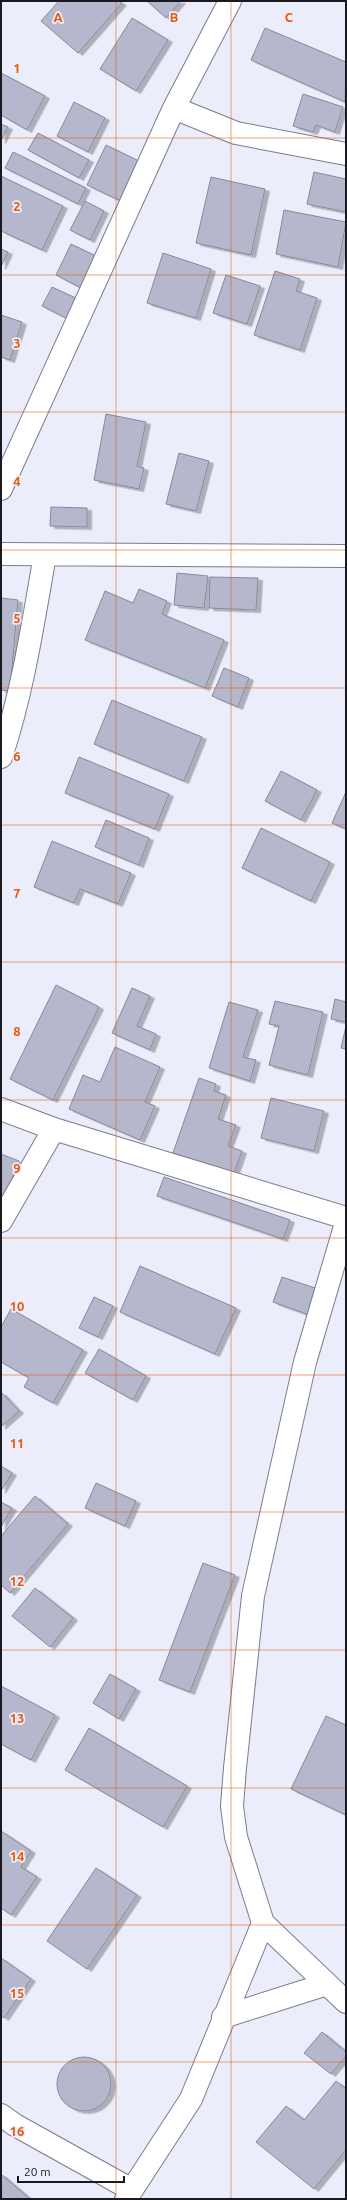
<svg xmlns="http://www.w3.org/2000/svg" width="347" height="2200" font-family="Ubuntu,sans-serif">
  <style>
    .building { fill: #b5b7cd; stroke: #86889d; filter: url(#shadow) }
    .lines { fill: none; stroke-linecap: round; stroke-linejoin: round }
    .street-casing { stroke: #7a7b90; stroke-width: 24 }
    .street { stroke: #fff; stroke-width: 22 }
    .grid { fill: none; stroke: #e8590c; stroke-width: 1; stroke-opacity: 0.55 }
    .grid-label { font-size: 13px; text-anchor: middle; font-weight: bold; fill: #e8590c; stroke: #ebedfb; stroke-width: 3.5; stroke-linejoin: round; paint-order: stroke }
  </style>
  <defs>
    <filter id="shadow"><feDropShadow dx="4.5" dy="2.5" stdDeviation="0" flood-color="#0004"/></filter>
  </defs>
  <rect width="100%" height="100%" fill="#ebedfb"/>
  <path class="building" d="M59,1H119L122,3L78,53L41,21Z
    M147,1H181L166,18Z
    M132,18L168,40L136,91L100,69Z
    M265,28L346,62L345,102L251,60Z
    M1,73L45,96L27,130L1,115Z
    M303,94L343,107L335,132L316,125L313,132L293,126Z
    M74,102L105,118L88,152L57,136Z
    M1,124L8,127L1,141Z
    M38,133L89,160L79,178L28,150Z
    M106,145L147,165L127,204L87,185Z
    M13,152L86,188L78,204L5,168Z
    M314,172L346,179V212L307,204Z
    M1,176L63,206L42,250L1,231Z
    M211,177L265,189L251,255L196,243Z
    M85,201L104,211L90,240L70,230Z
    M284,210L346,222L338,267L276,254Z
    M71,244L96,256L81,288L56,275Z
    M1,249L8,252L1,267Z
    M163,253L211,269L196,318L147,303Z
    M275,271L300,279L296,291L317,298L300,350L254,335Z
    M226,275L260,286L247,324L213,313Z
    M52,287L80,300L70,320L42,306Z
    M1,315L22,322L10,360L1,357Z
    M106,414L146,422L137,466L144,468L139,489L94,480Z
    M179,453L209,461L196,511L166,504Z
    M51,507L87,508V527L50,526Z
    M177,573L208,576L204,608L174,605Z
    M210,577L258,578L256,610L209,608Z
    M139,589L167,601L162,614L224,640L205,688L85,640L105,591L133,603Z
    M1,598L18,600L10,691L1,690Z
    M224,668L249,678L238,707L212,696Z
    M112,700L202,737L184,781L94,744Z
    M79,757L169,794L155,829L65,793Z
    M281,771L317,790L301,820L265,801Z
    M346,792V829L332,823Z
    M106,820L149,838L139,865L95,847Z
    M261,828L330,862L311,901L242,868Z
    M52,841L131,873L118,904L80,889L74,903L34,887Z
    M56,985L99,1007L53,1100L10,1079Z
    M132,988L150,996L137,1026L156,1034L150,1050L112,1033Z
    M335,999L346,1002V1022L331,1019Z
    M275,1001L323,1012L308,1075L269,1065L279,1026L269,1024Z
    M229,1002L258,1010L243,1057L256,1060L250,1081L209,1068Z
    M346,1026V1049L341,1048Z
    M115,1047L160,1067L145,1102L155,1106L140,1140L69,1109L83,1075L100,1082Z
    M199,1078L216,1084L214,1091L226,1095L218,1119L236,1125L228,1146L242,1151L234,1174L173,1153Z
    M271,1098L324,1111L314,1151L261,1138Z
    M1,1154L19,1161L3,1201L1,1200Z
    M164,1177L290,1220L283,1239L157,1196Z
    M140,1266L236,1308L215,1354L120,1312Z
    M282,1277L318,1289L309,1315L273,1302Z
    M94,1297L113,1306L98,1337L79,1328Z
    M11,1309L83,1350L53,1403L24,1387L29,1378L1,1362V1327Z
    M99,1349L146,1376L133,1400L85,1373Z
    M1,1392L19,1411L1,1427Z
    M1,1466L12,1473L1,1491Z
    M96,1483L136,1501L125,1526L85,1508Z
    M35,1496L68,1524L10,1593L1,1585V1536Z
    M1,1502L12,1508L1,1527Z
    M203,1563L235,1575L190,1692L159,1680Z
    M35,1588L73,1618L50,1647L12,1616Z
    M110,1674L136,1689L119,1719L93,1703Z
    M1,1686L55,1715L31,1760L1,1744Z
    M326,1716L346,1725V1815L291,1789Z
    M89,1728L187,1786L163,1827L65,1770Z
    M1,1831L31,1851L21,1867L37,1877L11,1915L1,1908Z
    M96,1868L137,1895L87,1969L47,1941Z
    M1,1958L31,1979L4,2018L1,2016Z
    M322,2032L346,2052V2056L331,2074L304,2053Z
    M57 2084a27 27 0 1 1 54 0a27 27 0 1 1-54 0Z
    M336,2081L346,2089V2150L314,2189L256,2142L286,2106L304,2120Z
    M1,2174L30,2199H1Z"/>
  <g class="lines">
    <defs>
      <path id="street" d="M174,108L236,133L346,154
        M1,489L174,108L230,1
        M1,554L346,556
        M1,757C23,691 33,623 45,555
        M1,1109L54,1129L346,1218
        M1,1221L54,1129
        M346,1223L305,1362L253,1596L235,1768L232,1806L236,1837L263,1923L346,2002
        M223,2017L327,1984
        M1,2115L15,2125L132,2190
        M126,2199L191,2099L263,1923"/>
    </defs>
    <use href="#street" class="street-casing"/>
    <use href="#street" class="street"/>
  </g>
  <path class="grid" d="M116,1V2199M231,1V2199M1,138H346M1,275H346M1,412H346M1,550H346M1,688H346M1,825H346M1,962H346M1,1100H346M1,1238H346M1,1375H346M1,1512H346M1,1650H346M1,1788H346M1,1925H346M1,2062H346"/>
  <g class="grid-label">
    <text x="58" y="22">A</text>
    <text x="174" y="22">B</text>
    <text x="289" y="22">C</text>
    <text x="17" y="73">1</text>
    <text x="17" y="211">2</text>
    <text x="17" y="348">3</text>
    <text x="17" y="486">4</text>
    <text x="17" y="623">5</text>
    <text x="17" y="761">6</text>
    <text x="17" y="898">7</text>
    <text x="17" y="1036">8</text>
    <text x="17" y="1173">9</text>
    <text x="17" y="1311">10</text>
    <text x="17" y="1448">11</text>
    <text x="17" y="1586">12</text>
    <text x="17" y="1723">13</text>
    <text x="17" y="1861">14</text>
    <text x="17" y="1998">15</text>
    <text x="17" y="2136">16</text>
  </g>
  <rect width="347" height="2200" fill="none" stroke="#181921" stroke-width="4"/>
  <path d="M18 2176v6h106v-6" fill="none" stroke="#181921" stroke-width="2"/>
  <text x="24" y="2176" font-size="12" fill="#181921" stroke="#ebedfb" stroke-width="3" paint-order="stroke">20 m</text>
</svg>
